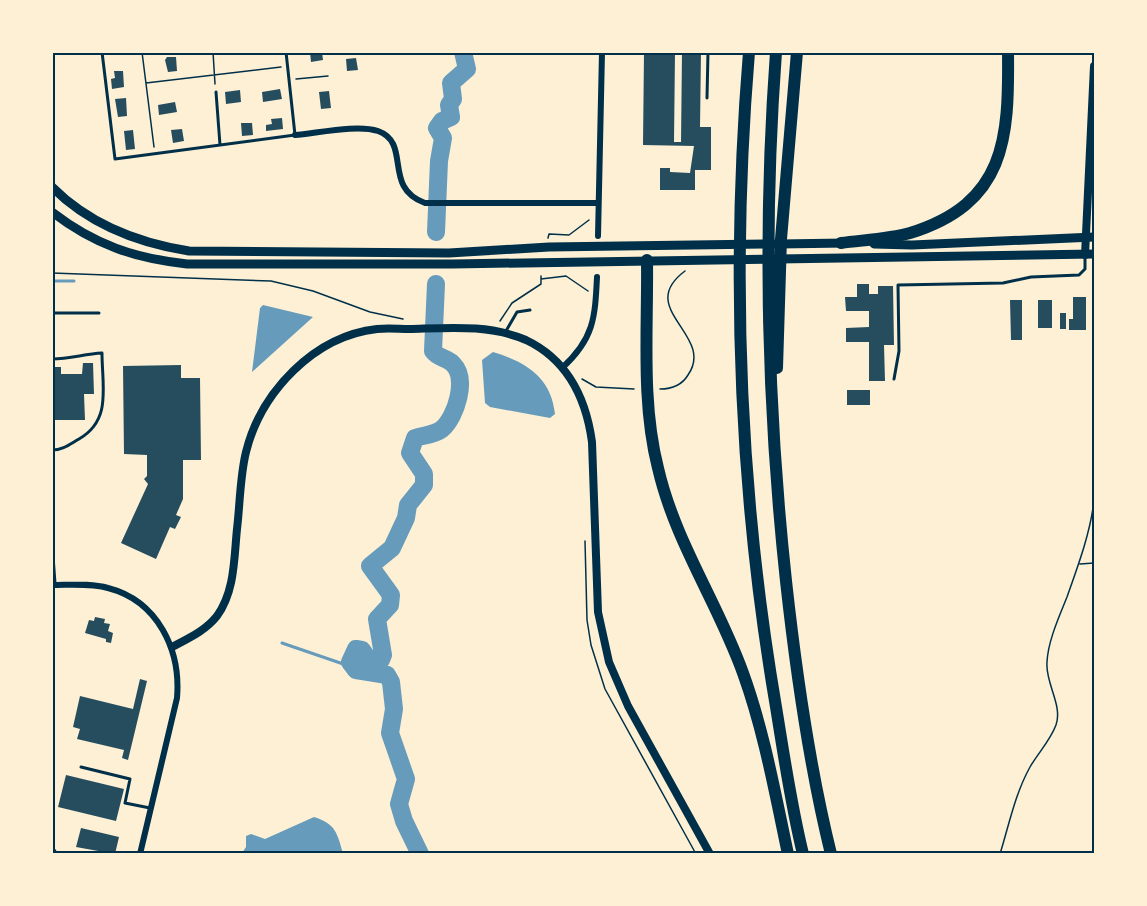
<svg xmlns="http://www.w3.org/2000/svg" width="1147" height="906" font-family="Georgia,serif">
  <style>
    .water { fill: #669bbc }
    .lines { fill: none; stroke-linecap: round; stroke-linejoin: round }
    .stream { stroke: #669bbc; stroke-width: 3 }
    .river { stroke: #669bbc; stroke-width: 18 }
    .building { fill: #264d5e }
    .path { stroke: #003049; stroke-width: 1.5 }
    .service { stroke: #003049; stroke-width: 3 }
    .minor { stroke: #003049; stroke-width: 6 }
    .tertiary { stroke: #003049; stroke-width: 8 }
    .secondary { stroke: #003049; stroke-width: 9 }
    .motorway { stroke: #003049; stroke-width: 12 }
    .neatline { fill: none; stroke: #003049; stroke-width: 2 }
  </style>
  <rect width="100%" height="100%" fill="#fdf0d5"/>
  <path class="water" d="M263,305L313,317L252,372L260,308Z
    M493,352C526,362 551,377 555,414L550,418L490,407L485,403L482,360Z
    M314,817C336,824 337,833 343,853H242L246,847V836L251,834L265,839Z"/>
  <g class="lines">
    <path class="stream" d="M52,281H74
      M282,643L352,667"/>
    <path class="river" d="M436,232L439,161L443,138L437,128L442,121L451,117L449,105L453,99L451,83L467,69L463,52
      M420,854L404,821L399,804L406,779L390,733L394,709L391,682L387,675L356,670L350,662L356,649L362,650L370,662L381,660L383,655L377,619L390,605L391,595L370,566L392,548L406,518L408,505L424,485V474L410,453L415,438C425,435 434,435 442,429C456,417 468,379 453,364C447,358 438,358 433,351L436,284"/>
  </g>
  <path class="building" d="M310,52H322L323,60L311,62Z
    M644,52H675L674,142H681L682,52H701L700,127H711V170H695V190H660V168H670V172L690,173L694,146L643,145Z
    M167,57H176L177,71L168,72L165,60Z
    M356,58L358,70L347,71L346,59Z
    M114,71H123L124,87L112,89L111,79L115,78Z
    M280,89L282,99L263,102L262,92Z
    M240,90L241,102L226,104L225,92Z
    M329,91L331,108L321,109L319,92Z
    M126,98L127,116L118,117L115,99Z
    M175,102L177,112L159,115L158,105Z
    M282,118L283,129L266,131V125L272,124L271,119Z
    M241,123H252L253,135L242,136Z
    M182,129L184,141L173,143L171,130Z
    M133,130L135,149L126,150L124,131Z
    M857,284H869V294H878V286H893L894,345H884L885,381H869V342H846V328L869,327V311H846L845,297H857Z
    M1073,297H1086V330H1069V319H1073Z
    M1010,300H1022V340H1011Z
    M1038,300H1052V328H1038Z
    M1060,313H1066V329H1060Z
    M83,363H93L94,394H84L85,420H52V367H61V374H82Z
    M181,365V378H200L201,460H183V499L176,515L181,517L175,529L170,527L156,559L121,543L148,484L144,479L147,476V455L124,454L123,366Z
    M847,390H870V405H847Z
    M95,617L105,619L104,623L110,624L108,631L113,633L111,643L106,642V639L85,633L89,620L94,621Z
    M140,679L147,681L128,760L122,758L124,750L77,739L80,729L73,727L80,696L133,709Z
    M66,775L124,789L116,821L58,807Z
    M81,828L119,837L115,854L76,847Z"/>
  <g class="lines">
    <path class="path" d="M142,52L154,147
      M213,52L215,84
      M296,79L328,76
      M146,83L281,67
      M548,238L549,234L569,235L589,220
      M52,273L271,281L313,291L370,312L403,319
      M541,276V279L566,276L588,291
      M500,321L512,303L541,284V279
      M582,379L596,387L634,389
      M660,389C672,389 682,385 688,375C716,335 634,309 685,271
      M585,541L587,620L591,645L605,689L696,854
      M1080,564L1094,563
      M1000,854C1009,825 1015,794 1030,767C1038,753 1050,741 1056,725C1063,705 1045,683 1047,662C1048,641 1059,617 1067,597C1078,566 1090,534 1094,501"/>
    <path class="service" d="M102,52L115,159L295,135L286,52
      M216,92L220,145
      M707,98L708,52
      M52,313H99
      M506,331L517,312L530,310
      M52,359C70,359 84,354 102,353C102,387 112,420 79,439C70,444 63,450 52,450
      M894,379L899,351L898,285L1003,283L1031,277L1079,275L1085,269V257
      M52,542L55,583
      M81,767L130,779L125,803L150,808
      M52,847L57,854"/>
    <path class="minor" d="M295,135C318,133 358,124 378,131C412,143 382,188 425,203H598
      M598,236L602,52
      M562,368C594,339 595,318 597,277
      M52,585C70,585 91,583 108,588C158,601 181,650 177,698L140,854"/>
    <path class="tertiary" d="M1085,255L1094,66
      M172,647C189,638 205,631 217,616C235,591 234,558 237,529C240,504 240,476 246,452C261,392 314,336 377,329C388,328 399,329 409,329C448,328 489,324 526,340C568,360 586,398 592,442L598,612L609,662L628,706L710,854"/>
    <path class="secondary" d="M52,187C90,225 138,243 189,251L449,253L549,247L846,243
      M52,212C95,245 134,258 187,264H453L1094,254
      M874,244L912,245L1094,237"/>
    <path class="motorway" d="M749,52C731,270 739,491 776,707C784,756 791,805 803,854
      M776,52C763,229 767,405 786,581C796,672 809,765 831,854
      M841,243C863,240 889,239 910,233C1006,203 1009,139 1008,52
      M647,260C648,328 641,402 658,468C675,542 718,603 743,673C764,731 775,793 788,854
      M777,368L781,239L797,52"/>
  </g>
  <rect width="1147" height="906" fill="none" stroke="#fdf0d5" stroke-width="108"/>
  <rect x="54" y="54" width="1039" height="798" class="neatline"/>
</svg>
